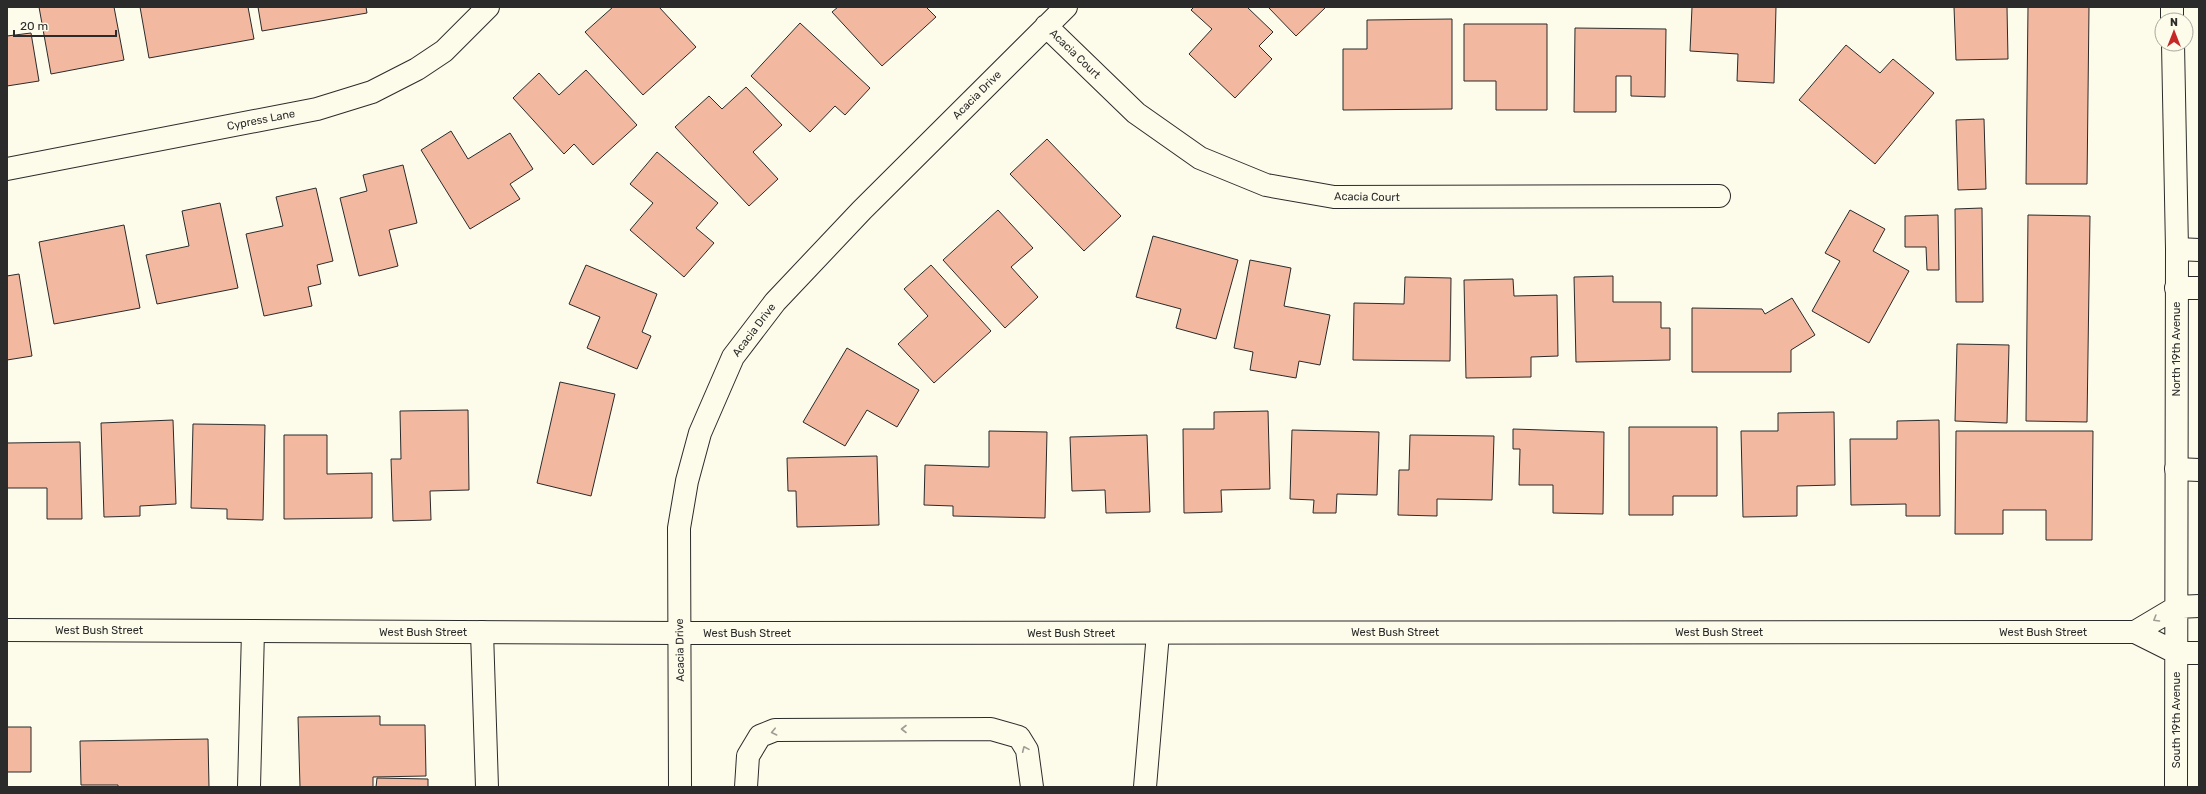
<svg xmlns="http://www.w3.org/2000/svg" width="2206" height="794" font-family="Rubik,sans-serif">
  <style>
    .building { fill: #f2b8a0; stroke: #2b2b2b }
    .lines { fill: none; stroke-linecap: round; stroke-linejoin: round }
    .minor-casing { stroke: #2b2b2b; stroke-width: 24 }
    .major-casing { stroke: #2b2b2b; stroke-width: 24 }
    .minor { stroke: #fdfbea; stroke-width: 22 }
    .major { stroke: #fdfbea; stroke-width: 22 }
    .oneway { stroke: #9e9d94 }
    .labels { text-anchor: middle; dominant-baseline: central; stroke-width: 3; stroke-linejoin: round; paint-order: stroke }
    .street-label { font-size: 11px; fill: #2b2b2b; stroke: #fdfbea }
  </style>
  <rect width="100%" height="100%" fill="#fdfbea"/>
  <path class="building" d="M39,7H114L124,60L51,74Z
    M140,7H248L254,39L149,58Z
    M258,7H366L367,13L262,31Z
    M613,7H659L696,47L643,95L585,32Z
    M838,7H926L936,17L882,66L832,12Z
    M1194,7H1247L1273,32L1259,46L1272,59L1235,98L1189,54L1212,29L1191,10Z
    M1268,7H1326L1296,36Z
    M1692,7H1776L1774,83L1737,81L1738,54L1690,51Z
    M1954,7H2007L2008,59L1956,60Z
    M2028,7H2089L2087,184H2026Z
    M1452,19V109L1343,110V49H1367V20Z
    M800,23L870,88L845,115L835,106L810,132L751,76Z
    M1464,24H1547V110H1496V81H1464Z
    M1575,28L1666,29L1665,97L1631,96V76H1616V112H1574Z
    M31,33L39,81L7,86V36Z
    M1846,45L1880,73L1893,59L1934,93L1875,164L1799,100Z
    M586,70L637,125L593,165L574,144L564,154L513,98L539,73L559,95Z
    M746,87L782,125L753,152L778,179L749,206L675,127L709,96L722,109Z
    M1984,119L1986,189L1958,190L1956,120Z
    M451,131L468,159L510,133L533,169L510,184L520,199L470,229L421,150Z
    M1047,139L1121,216L1084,251L1010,174Z
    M657,152L718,203L696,228L714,243L684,277L630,230L653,203L630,184Z
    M403,165L417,223L389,230L398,266L359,276L340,198L367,191L363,175Z
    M316,188L333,261L317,265L321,284L308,287L312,306L264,316L246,234L283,226L276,197Z
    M220,203L238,288L157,304L146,255L189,246L182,211Z
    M1982,208L1983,302H1956L1955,209Z
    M998,210L1033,248L1011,267L1038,297L1005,328L943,260Z
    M1850,210L1885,229L1873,251L1909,271L1869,343L1812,311L1840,261L1825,253Z
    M1938,215L1939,270H1927L1926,247H1905V216Z
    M2028,215L2090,216L2087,422L2026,421Z
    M124,225L140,308L54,324L39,242Z
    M1153,236L1238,260L1216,339L1176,328L1181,309L1136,297Z
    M1250,260L1291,268L1284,306L1330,315L1320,365L1299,361L1296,378L1250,370L1253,352L1234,348Z
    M586,265L657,294L642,332L651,336L637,369L587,348L600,317L569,304Z
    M931,265L991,331L934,383L898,344L928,316L904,289Z
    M19,274L32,356L7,360V276Z
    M1613,276V302H1661V328H1670V360L1576,362L1574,277Z
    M1405,277L1451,278L1450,361L1353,360L1354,303L1404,304Z
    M1513,279L1514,296L1557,295L1558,356L1531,357V377L1466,378L1464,280Z
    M1792,298L1815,335L1791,350V372H1692V308L1762,309L1765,314Z
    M1957,344L2009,345L2007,423L1955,421Z
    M847,348L919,390L897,427L867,410L845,446L803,422Z
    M560,382L615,394L591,496L537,483Z
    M468,410L469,490L430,491L431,520L393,521L391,459H401L400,411Z
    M1268,411L1270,489L1221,490L1222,512L1184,513L1183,429H1214V412Z
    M1834,412L1835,485L1797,486V516L1743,517L1741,431H1778V413Z
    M173,420L176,504L140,506V516L104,517L101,423Z
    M1939,420L1940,516H1906V504L1851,505L1850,439H1897V421Z
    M193,424L265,425L263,520L227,519V509L191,508Z
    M1629,427H1717V496H1673V515H1629Z
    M1513,429L1604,432L1603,514L1553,513V485H1519L1520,449H1513Z
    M1292,430L1379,432L1377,495L1337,494L1336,513H1313L1314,500L1290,499Z
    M989,431L1047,432L1045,518L953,516V506L924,505L925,465L989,467Z
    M1956,431H2093L2092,540H2046V510H2003V534H1955Z
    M284,435H327V474L372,473V518L284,519Z
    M1147,435L1150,512L1106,513L1105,490L1072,491L1070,437Z
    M1410,435L1494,436L1492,500L1437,499V516L1398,515L1399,470H1409Z
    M80,442L82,519H47V488H7V443Z
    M877,456L879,525L797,527L796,491H788L787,458Z
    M380,716V725H425L426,776L373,777V787H300L298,717Z
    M7,727H31V772H7Z
    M208,739L209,787H118V785H81L80,741Z
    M377,778L428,779V787H376Z"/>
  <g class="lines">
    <defs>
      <path id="minor" d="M1046,26L1136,113L1200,158L1266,185L1334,197L1719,196
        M7,169L317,109L372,92L417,69L444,51L488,7
        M2177,249L2199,250
        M2176,288H2199
        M2176,469L2199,470
        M482,632L487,787
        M249,787L253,631
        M680,787L679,528L687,481L700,433L733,357L775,302L862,210L1066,7
        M746,787L748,756L760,736L775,730L991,729L1019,737L1027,750L1032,787
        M1145,787L1158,633"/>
      <path id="major" d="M2172,7V20
        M2173,44L2177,249L2176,787
        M7,630L680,633L2135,632L2177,653H2199
        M2135,632L2177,607L2199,606"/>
    </defs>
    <use href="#minor" class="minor-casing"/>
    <use href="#major" class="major-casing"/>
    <use href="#minor" class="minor"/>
    <use href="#major" class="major"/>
  </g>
  <defs><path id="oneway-chevron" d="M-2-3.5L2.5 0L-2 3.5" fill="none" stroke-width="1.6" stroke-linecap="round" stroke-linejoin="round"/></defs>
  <g class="oneway">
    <use href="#oneway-chevron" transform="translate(2156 619) rotate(149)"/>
    <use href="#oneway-chevron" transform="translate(904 729) rotate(180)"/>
    <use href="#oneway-chevron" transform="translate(774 732) rotate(167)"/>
    <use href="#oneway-chevron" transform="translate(1025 749) rotate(-114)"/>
  </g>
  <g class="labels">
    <g class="street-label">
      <text transform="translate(1075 54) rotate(44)">Acacia Court</text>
      <text transform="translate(977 95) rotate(-45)">Acacia Drive</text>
      <text transform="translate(261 120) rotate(-11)">Cypress Lane</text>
      <text transform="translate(1367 197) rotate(1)">Acacia Court</text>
      <text transform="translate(754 330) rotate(-53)">Acacia Drive</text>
      <text transform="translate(2176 349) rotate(-90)">North 19th Avenue</text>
      <text x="99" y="630">West Bush Street</text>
      <text x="423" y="632">West Bush Street</text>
      <text x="1395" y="632">West Bush Street</text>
      <text x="1719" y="632">West Bush Street</text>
      <text x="2043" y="632">West Bush Street</text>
      <text x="747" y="633">West Bush Street</text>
      <text x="1071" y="633">West Bush Street</text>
      <text transform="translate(680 650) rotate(-91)">Acacia Drive</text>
      <text transform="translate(2176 720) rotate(-90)">South 19th Avenue</text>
    </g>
  </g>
  <rect width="2206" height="794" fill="none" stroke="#2b2b2b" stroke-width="16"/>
  <g transform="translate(2174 32)"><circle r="19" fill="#fdfbea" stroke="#a9a89e"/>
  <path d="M0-3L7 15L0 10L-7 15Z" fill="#c62828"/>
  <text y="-6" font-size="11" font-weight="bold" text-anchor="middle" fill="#2b2b2b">N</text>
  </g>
  <path d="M14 30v6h102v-6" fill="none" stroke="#2b2b2b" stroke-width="2"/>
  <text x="20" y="30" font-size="12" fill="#2b2b2b" stroke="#fdfbea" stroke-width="3" paint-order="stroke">20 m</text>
</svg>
